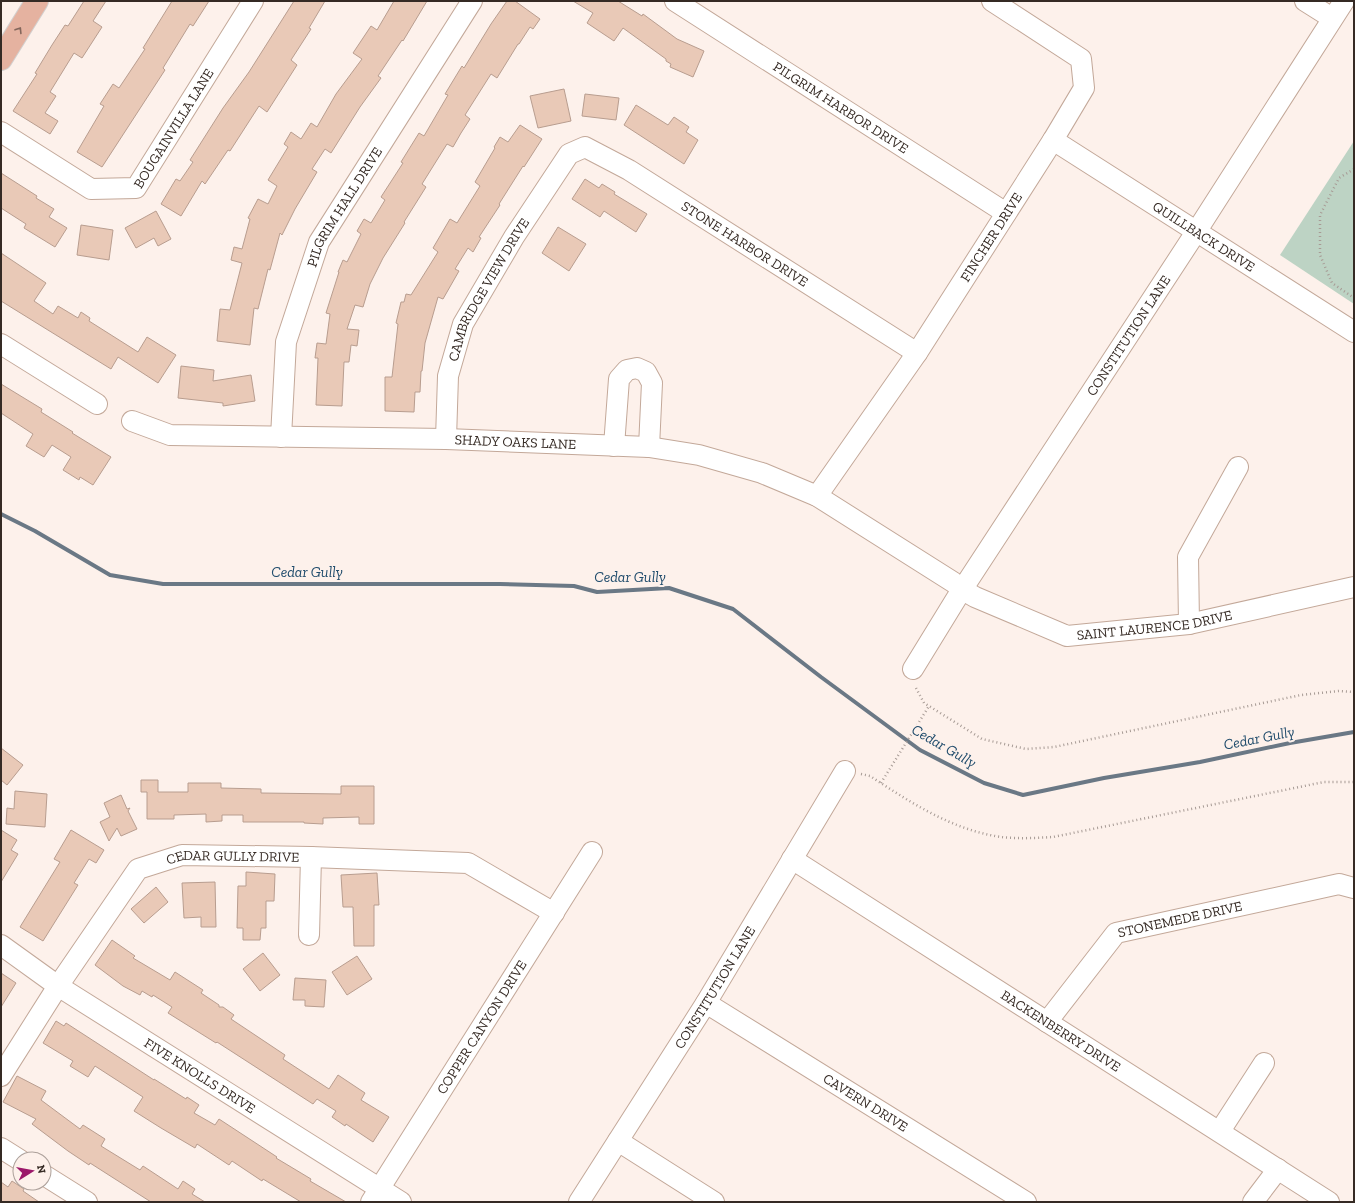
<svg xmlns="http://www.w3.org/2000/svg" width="1355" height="1203" font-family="'Zilla Slab',serif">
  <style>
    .green { fill: #bdd3c4 }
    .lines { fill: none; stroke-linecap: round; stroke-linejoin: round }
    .stream { stroke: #6a7885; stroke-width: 4 }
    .building { fill: #e9c9b7; stroke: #b89d8f }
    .minor-casing { stroke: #c3a899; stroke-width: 22 }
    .major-casing { stroke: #d3d0cf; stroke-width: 24 }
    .path { stroke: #a79b95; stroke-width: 2.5; stroke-dasharray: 1 3; stroke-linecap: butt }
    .minor { stroke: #fff; stroke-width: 20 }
    .major { stroke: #e5b2a0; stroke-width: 22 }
    .oneway { stroke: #84675c }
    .labels { text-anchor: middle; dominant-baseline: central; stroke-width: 4; stroke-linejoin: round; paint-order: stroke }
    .street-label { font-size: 14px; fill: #352a24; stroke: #fdf1eb }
    .water-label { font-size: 15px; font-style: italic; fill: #204c6c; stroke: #fdf1eb }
  </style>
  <rect width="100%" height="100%" fill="#fdf1eb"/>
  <path class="green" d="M1354,141V304L1280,255Z"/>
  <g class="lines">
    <path class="stream" d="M1,514L35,531L110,575L163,584H500L574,586L597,592L669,588L733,609L821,677L920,750L984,783L1023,795L1104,778L1200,762L1290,743L1354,732"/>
  </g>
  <path class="building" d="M84,1H106L93,21L102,27L82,58L74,53L50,92L56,96L45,113L58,121L50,134L13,111L37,74L35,73L52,45L65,25L68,26Z
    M172,1H209L193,26L190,24L163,68L165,70L102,167L77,152L104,106L100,104L113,84L119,88L145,49L143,48Z
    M294,1H325L309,28L311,29L291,60L297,65L267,112L259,106L230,151L228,150L205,184L202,181L181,216L161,204L176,179L180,181L193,162L190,160L223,108L249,72Z
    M394,1H427L403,41L402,40L378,76L381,78L360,107L331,153L325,149L312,169L317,172L295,209L282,235L280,233L270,270L268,269L258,309L254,308L250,345L217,341L220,309L230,310L242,263L231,260L234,247L242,249L250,219L248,218L258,199L268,204L277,186L268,180L288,147L284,144L291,132L301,139L311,123L317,127L336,94L362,59L353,53L371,26L377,30Z
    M507,1H515L540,19L533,29L530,27L519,44H518L497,78L491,74L465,115L470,119L461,133L453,147L447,144L422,184L426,187L404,222L405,223L383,258L370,284L363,307L355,305L347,329L359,330L357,346L351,345L349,362H344L342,406L316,405L318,358H315L317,343L326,344L330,314L326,313L339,272H338L343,260L347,262L361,234L357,231L364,219L371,223L385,200L381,197L403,163L401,162L419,133L424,136L448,95L445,94L462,66L464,68L491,24Z
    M573,1H618L642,16L643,14L677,39L704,51L693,77L670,67L671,64L666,61V59L623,28L614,41L587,23L593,13Z
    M564,89L571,121L538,128L530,96Z
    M585,94L619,98L616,120L582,116Z
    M636,105L668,125L674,117L689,127L686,132L698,140L684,164L624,125Z
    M520,125L542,139L524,167L523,166L499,204L500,205L479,237L481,238L473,252L468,248L455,269L459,271L443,299L438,297L425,343L422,371H421L420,392H415L414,412L385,411V377H392L398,324L396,323L401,302H404L406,294L411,295L438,252L433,248L450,219L457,223L480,186L475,182L495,148L494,147L500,137L508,142Z
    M1,173L37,196L36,198L54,209L49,217L67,228L55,247L24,228L26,224L1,208Z
    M585,179L599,188L602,184L615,192L614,194L647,214L636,232L604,211L600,217L572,199Z
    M156,211L171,239L158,246L154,238L136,248L125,228Z
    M81,225L113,230L109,260L77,255Z
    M558,227L586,244L569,271L542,253Z
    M1,253L46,283L34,301L53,314L58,306L78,318L81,312L90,318L89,321L138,352L147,337L176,355L158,383L118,357L111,369L1,301Z
    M181,366L214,370L213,381L251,375L255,401L223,406V403L178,398Z
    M1,384L42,409L41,412L73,432L72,433L111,457L93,485L80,477L79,480L63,470L71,457L52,445L44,457L26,446L33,434L1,413Z
    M1,748L23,765L7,785L1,780Z
    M141,780H158V792H188V783H221V788L261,789V793L341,794V786H374V824H359V817L323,818V824L304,823V822H243V815H222V821L206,822V814L174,815V819H147V792H141Z
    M15,791L47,794L45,827L6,824L7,808L14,809Z
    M121,795L127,809L130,808L128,811L137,829L121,836L117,828L109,841L100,822L110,817L104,803Z
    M1,830L17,840L11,850L18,854L1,882Z
    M71,830L104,850L96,863L89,859L74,883L78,885L43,941L20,927L60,862L54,859Z
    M246,872L275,874L274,901H266V928H261L260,940H243V928H237L238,886H246Z
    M377,873L379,905H374V946H354L353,907H343L341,875Z
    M215,882L216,927H201V917L184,918L182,883Z
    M156,887L168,902L144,923L131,909Z
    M112,940L135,956L133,958L170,980L175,972L203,990L201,993L219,1005V1007H223L234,1015L231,1019L285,1055L283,1059L329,1089L338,1075L365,1093L361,1100L389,1117L373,1142L346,1124L345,1126L332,1117L336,1111L317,1099L313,1104L217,1042L216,1043L168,1013L172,1007L153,995L152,997L142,991L140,995L123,986L95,965Z
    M263,953L280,975L260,991L243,969Z
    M357,956L372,979L347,995L332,972Z
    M1,973L16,983L1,1007Z
    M295,978L326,980L324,1007L305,1006V1000H293Z
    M56,1021L64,1026L66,1023L154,1080V1079L186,1099L187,1097L199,1105L194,1113L215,1125L219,1119L277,1157L276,1158L311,1179L310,1181L346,1202H301L263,1179L262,1181L232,1161L229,1165L197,1144L195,1148L161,1128L134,1111L143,1097L95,1066L88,1077L70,1066L73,1061L43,1043Z
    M17,1076L46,1091L41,1100L80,1129L83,1125L105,1139L101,1146L140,1170L143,1166L178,1189L183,1181L195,1189L192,1194L205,1202H151L90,1163L89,1165L68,1151L32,1124L36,1119L3,1102Z
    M12,1181L24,1189L23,1191L39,1202H1V1182L8,1187Z"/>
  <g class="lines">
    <defs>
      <g id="minor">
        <path id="s1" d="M675,1L1006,213"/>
        <path d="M1305,1L1332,18"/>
        <path id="s2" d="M1,132L91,189L136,188L253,1"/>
        <path id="s3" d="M1053,140L1354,332"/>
        <path d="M1,344L97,404"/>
        <path id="s4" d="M132,421L170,435L446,439L649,447L699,455L762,473L817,496L953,582L963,590L975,597L1067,636L1189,624L1354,587"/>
        <path id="s5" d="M281,437L286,342L319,242L472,1"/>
        <path id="s6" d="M446,439L448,376L463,324L514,237L569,154L585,147L629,170L917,353"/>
        <path d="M614,446L619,379L627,370L637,368L646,372L652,383L649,447"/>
        <path id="s7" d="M817,496L917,353L1053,140L1084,88L1081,59L992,1"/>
        <path d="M1189,624L1188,557L1238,467"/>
        <path id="s8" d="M913,669L956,599L1196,232L1344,1"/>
        <path id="s9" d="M792,859L1329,1202"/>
        <path d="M309,935L311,857"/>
        <path id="s10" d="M1,945L58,986L401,1202"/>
        <path id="s11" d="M706,1003L1026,1202"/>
        <path id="s12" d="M1047,1022L1116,933L1339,884L1354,888"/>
        <path id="s13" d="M1,1076L58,986L138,869L182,855L311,857L468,863L554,913"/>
        <path d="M1220,1131L1264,1063"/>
        <path d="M618,1141L714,1202"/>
        <path d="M1,1148L20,1160"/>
        <path d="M44,1175L87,1202"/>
        <path id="s14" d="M371,1202L592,852"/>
        <path id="s15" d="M579,1202L706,1003L845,771"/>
        <path d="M1253,1202L1278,1169"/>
      </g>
      <path id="major" d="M1,59L37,1"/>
    </defs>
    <use href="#minor" class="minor-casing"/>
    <use href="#major" class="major-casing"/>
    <path class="path" d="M1354,169L1339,178L1320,215V255L1332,283L1354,298
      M916,688L924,703L929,706L982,739L1026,749L1054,747L1301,695L1339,691L1354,692
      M861,774L870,776C910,802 952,830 1001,837C1018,839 1036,838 1053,837L1324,782H1354
      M881,783L929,706"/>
    <use href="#minor" class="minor"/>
    <use href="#major" class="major"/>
  </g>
  <defs><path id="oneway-chevron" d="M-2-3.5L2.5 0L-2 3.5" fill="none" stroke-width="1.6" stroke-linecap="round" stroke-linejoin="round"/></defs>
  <use class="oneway" href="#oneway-chevron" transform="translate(19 30) rotate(-58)"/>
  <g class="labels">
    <g class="street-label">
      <text stroke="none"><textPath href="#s1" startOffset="197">PILGRIM HARBOR DRIVE</textPath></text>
      <text stroke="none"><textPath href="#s2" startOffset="222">BOUGAINVILLA LANE</textPath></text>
      <text stroke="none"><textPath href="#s5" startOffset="243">PILGRIM HALL DRIVE</textPath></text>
      <text stroke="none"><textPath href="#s7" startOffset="312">FINCHER DRIVE</textPath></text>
      <text stroke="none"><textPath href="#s3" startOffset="179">QUILLBACK DRIVE</textPath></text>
      <text stroke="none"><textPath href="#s6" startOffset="522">STONE HARBOR DRIVE</textPath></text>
      <text stroke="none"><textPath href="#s6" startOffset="159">CAMBRIDGE VIEW DRIVE</textPath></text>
      <text stroke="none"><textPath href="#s8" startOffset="397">CONSTITUTION LANE</textPath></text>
      <text stroke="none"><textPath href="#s4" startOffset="386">SHADY OAKS LANE</textPath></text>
      <text stroke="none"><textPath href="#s4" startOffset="1071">SAINT LAURENCE DRIVE</textPath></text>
      <text stroke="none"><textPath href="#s13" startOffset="345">CEDAR GULLY DRIVE</textPath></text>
      <text stroke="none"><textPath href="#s12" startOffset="178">STONEMEDE DRIVE</textPath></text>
      <text stroke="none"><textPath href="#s15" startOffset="254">CONSTITUTION LANE</textPath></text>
      <text stroke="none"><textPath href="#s14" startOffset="207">COPPER CANYON DRIVE</textPath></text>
      <text stroke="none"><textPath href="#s9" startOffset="319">BACKENBERRY DRIVE</textPath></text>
      <text stroke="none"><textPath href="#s10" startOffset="238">FIVE KNOLLS DRIVE</textPath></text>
      <text stroke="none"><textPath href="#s11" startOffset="188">CAVERN DRIVE</textPath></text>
    </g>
    <g class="water-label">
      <text x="307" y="572">Cedar Gully</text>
      <text x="630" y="577">Cedar Gully</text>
      <text transform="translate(1259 738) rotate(-11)">Cedar Gully</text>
      <text transform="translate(944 746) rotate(30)">Cedar Gully</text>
    </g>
  </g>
  <rect width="1355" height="1203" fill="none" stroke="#352a24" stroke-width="4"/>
  <g transform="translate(32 1171) rotate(79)"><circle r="19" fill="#fdf1eb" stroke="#ada19b"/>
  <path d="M0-3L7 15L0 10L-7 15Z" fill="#9c186a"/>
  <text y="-6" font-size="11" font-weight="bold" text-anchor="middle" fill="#352a24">N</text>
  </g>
</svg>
